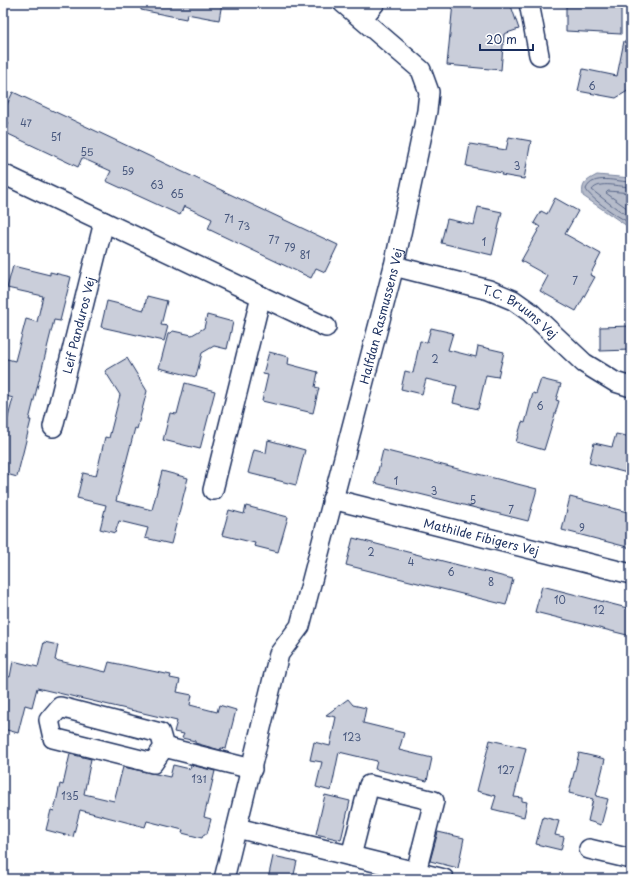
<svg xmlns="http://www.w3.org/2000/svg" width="634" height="882" font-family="'Playpen Sans',sans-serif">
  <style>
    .water { fill: #b5bbca; stroke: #77839f }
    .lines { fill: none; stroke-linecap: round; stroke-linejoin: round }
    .shore { stroke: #596789; stroke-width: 1 }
    .building { fill: #caceda; stroke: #1b2f5e }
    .minor-casing { stroke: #1b2f5e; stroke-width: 22 }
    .minor { stroke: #fff; stroke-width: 19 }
    .labels { text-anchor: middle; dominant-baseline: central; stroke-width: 4; stroke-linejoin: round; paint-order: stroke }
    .number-label { font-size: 10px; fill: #47577d }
    .street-label { font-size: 12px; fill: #1b2f5e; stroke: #fff }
  </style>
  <rect width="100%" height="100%" fill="#fff"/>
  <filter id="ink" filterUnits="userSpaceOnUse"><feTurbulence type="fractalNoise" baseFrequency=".025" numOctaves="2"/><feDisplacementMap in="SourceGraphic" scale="8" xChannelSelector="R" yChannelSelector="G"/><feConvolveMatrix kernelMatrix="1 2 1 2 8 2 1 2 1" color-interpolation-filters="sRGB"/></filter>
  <g filter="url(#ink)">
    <path class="water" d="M597,175L631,178V227L627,226L583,196C581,183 586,181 597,175Z"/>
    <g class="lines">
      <path class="shore" d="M631,182C617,182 593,173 586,189C588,197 623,221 631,223
        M631,187C620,187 599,180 592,190L610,204L631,218
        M631,193L608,191L606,193L631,211"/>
    </g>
    <path class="building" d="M141,3H222L219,20L187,14L186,19L141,10Z
      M453,3H510L519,29L504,34L501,70L447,65Z
      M596,3H621V34L566,31V6H596Z
      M624,41L631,42V89L616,98L578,91L583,69L617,76Z
      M13,92L338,245L325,272L316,268L311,278L208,229L212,219L184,206L180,215L106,181L111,171L82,158L78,167L4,132L9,123L3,120V113Z
      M509,137L531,141L524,179L501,175L502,173L466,166L470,144L506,150Z
      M555,198L578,211L565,234L601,254L590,275L595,277L576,311L540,291L548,276L521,261L540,227L534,223L541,211L547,214Z
      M478,207L502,212L492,255L441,243L447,219L474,225Z
      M13,266L50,275V272L71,277L60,321L54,320L29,420H31L17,477L3,473V437L13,398L3,395V358L15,361L26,319L37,322L43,296L7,288Z
      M147,296L167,301L161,325L168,326L164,341L101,327L107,301L144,310Z
      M207,315L233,322L227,349L214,346L202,353L196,377L159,368L168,334L173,331L192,335L204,328Z
      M631,326V350L600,351V327Z
      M431,328L453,333L448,350L476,357L478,346L504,352L498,377L486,375L478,409L453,403L457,386L426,379L422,394L401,389L405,371L413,373L420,341L427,342Z
      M269,352L289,357L288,364L318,372L315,387L319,388L313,413L262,401L268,375L263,374Z
      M127,358L147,391L137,429L135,428L116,501L152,510L162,471L188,478L171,544L145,538L148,528L119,521L115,533L100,529L106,505L77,498L83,473L96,476L105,437L109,438L120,395L105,371Z
      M541,379L561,384L556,400L559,401L544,450L516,442L522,422L525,423L533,393L536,394Z
      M185,383L215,391L200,449L163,440L170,413L177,414Z
      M616,434L631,437V474L589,463L594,443L612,447Z
      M268,440L305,450L296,485L248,473L254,450L266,453Z
      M383,450L537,489L528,521L375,483Z
      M570,497L631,513V548L562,530Z
      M246,506L288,517L278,552L254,546L255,543L222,535L229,510L244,514Z
      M353,538L513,579L506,605L346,565Z
      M542,586L631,609V636L535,612Z
      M44,642L58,645L55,660L106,672L109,662L171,675L170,678L180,680L177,692L192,695L190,705L217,712L219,705L236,710L226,749L221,748L220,750L195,743V741L182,738L184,734L174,732L177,721L37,688L32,707L25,705L18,733L3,729V675L10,677L13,661L38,667Z
      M348,699L353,705L366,708L363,723L404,733L399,750L432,758L427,781L375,769L377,761L339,752L331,791L316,787L322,762L310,760L314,742L330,746L336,717L326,715Z
      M490,740L526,748L514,797L522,798V801L527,802L524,817L492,809L496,796L477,791Z
      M579,753L605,759L596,796L608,799L601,825L588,821L593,799L569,793Z
      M70,754L91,759L84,794L114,801L123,767L170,777L173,765L190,769L191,765L215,771L204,817L211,819L207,834H204L202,838L182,833L183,830L147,821L145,827L80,810L73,837L46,830L51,810L54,811L60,784L63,785Z
      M325,795L350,801L341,840L316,834Z
      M543,817L559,821L555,835L564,837L561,850L536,844Z
      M438,832L464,838L458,868L430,861Z
      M273,856L297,861L293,879H268Z"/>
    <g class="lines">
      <defs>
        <g id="minor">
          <path d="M529,3L539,55"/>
          <path d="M362,19L375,3"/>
          <path d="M3,174L326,327"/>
          <path id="s1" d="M394,266L489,290L513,300L530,312L584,363L615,382L631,387"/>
          <path id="s2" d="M53,427L104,222"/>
          <path d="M213,490L261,296"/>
          <path id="s3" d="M332,499L631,574"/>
          <path d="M164,747L153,763L53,738L49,720L60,707L160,733L164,747L252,769"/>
          <path d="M237,828L351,856L369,785L434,801L416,872"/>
          <path d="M589,849L631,859"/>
          <path d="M351,856L444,879"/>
          <path id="s4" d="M224,879L279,654L300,626L394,266L427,111L429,92L421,70L343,3"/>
        </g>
      </defs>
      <use href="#minor" class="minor-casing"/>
      <use href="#minor" class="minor"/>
    </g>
  </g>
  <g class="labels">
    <g class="number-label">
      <text x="592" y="85">6</text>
      <text x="26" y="122">47</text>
      <text x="56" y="136">51</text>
      <text x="87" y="151">55</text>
      <text x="517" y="165">3</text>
      <text x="128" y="170">59</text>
      <text x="157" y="184">63</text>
      <text x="177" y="193">65</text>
      <text x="229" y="218">71</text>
      <text x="244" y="225">73</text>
      <text x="274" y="239">77</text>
      <text x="484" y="241">1</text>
      <text x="290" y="247">79</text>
      <text x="305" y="254">81</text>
      <text x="575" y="280">7</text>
      <text x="435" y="358">2</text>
      <text x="540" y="405">6</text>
      <text x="396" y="480">1</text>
      <text x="434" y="490">3</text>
      <text x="473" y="499">5</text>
      <text x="511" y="509">7</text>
      <text x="582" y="527">9</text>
      <text x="371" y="551">2</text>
      <text x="411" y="561">4</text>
      <text x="451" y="571">6</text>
      <text x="491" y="581">8</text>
      <text x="560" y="599">10</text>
      <text x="599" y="609">12</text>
      <text x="352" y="736">123</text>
      <text x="506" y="769">127</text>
      <text x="199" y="778">131</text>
      <text x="70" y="795">135</text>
    </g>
    <g class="street-label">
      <text stroke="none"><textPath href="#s1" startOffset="136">T.C. Bruuns Vej</textPath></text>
      <text stroke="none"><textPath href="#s4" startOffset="587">Halfdan Rasmussens Vej</textPath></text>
      <text stroke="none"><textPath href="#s2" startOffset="105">Leif Panduros Vej</textPath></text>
      <text stroke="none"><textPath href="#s3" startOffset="154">Mathilde Fibigers Vej</textPath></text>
    </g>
  </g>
  <rect width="634" height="882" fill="none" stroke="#fff" stroke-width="16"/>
  <rect x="8" y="8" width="618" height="866" fill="none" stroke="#1b2f5e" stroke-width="1.5" filter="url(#ink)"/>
  <path d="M480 44v6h53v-6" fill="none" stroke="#1b2f5e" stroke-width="2"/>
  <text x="486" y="44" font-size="12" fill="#1b2f5e" stroke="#ffffff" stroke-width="3" paint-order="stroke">20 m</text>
</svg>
